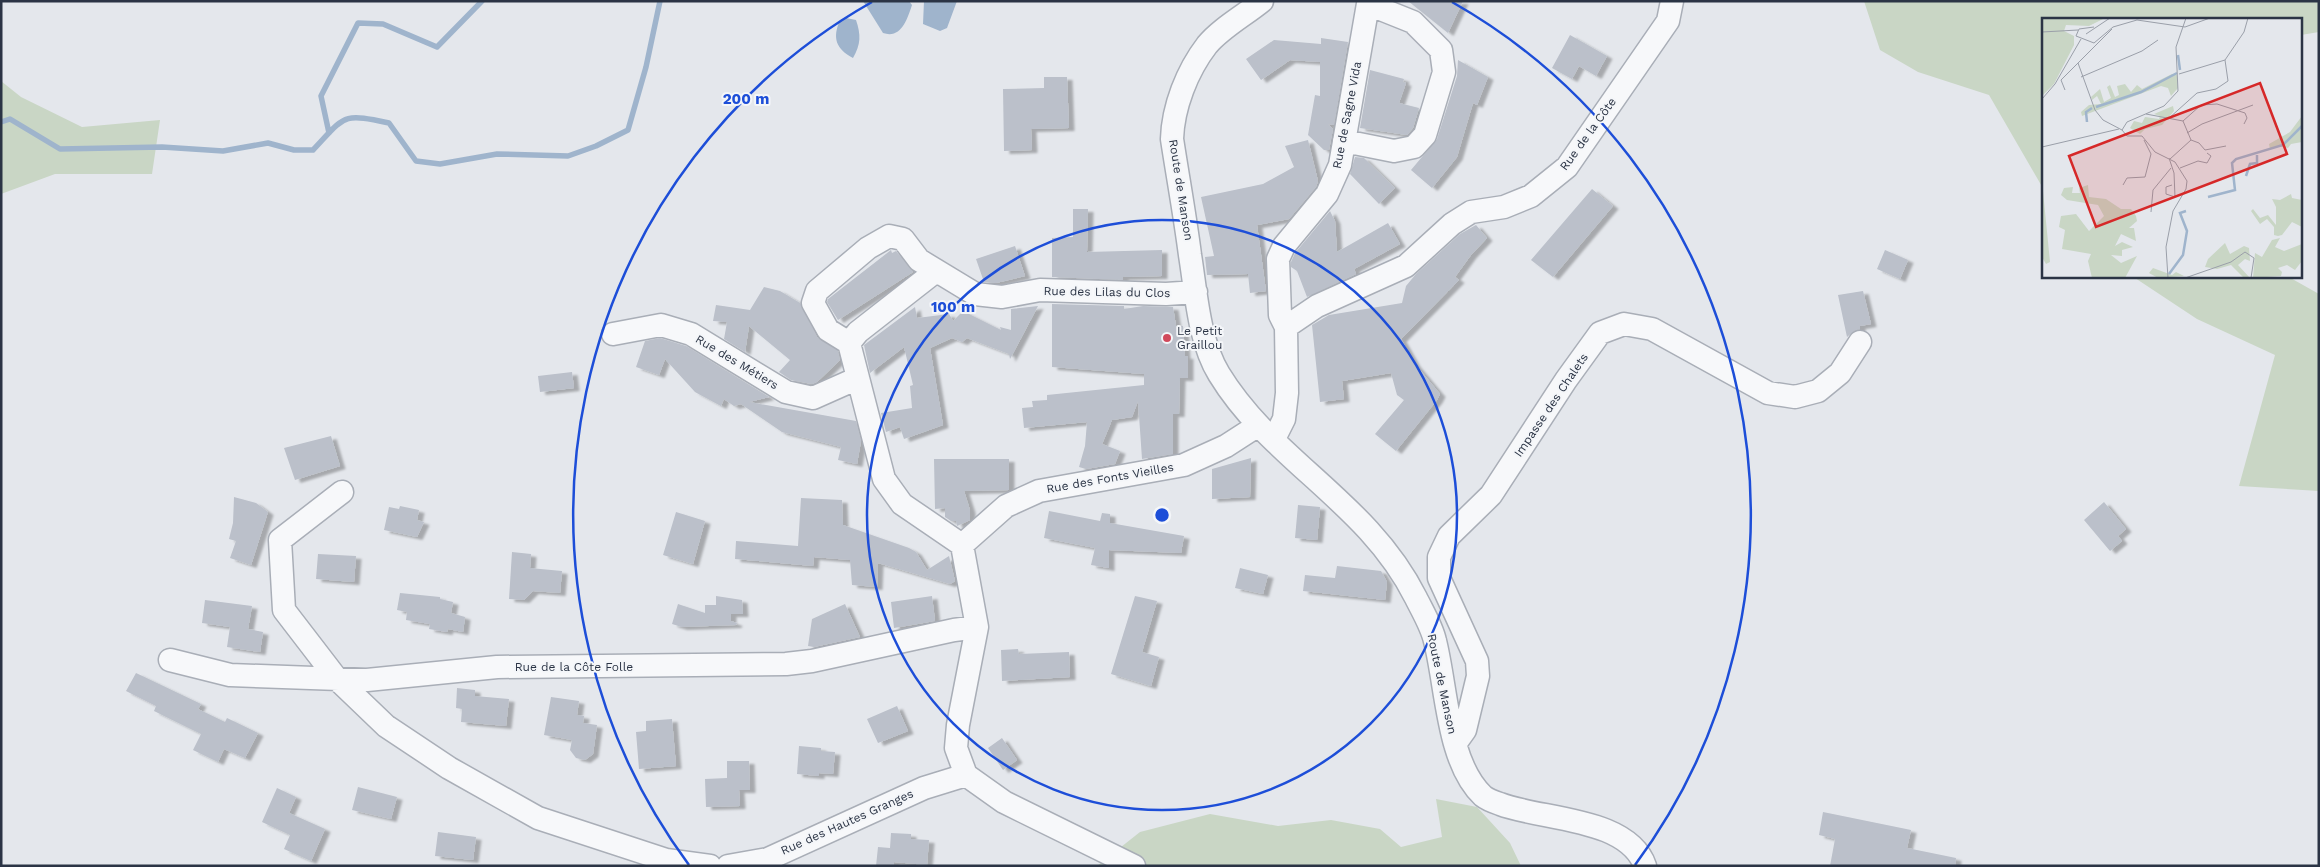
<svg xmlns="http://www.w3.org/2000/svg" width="2320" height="867" font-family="'Work Sans',sans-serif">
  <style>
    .green { fill: #c9d6c5 }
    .water { fill: #9fb4cc }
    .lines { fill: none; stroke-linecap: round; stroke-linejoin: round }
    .stream { stroke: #9fb4cc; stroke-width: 5.5 }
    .building { fill: #bbc0ca; filter: url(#shadow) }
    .minor-casing { stroke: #a9aeb7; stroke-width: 25 }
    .minor { stroke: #f7f8fa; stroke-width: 22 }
    .ring { fill: none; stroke: #1d4ed8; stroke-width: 2.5 }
    .poi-dot { fill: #d1495b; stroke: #f4f6f9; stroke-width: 2 }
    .labels { text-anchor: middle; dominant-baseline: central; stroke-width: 4; stroke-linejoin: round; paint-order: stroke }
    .street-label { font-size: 12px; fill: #2b3445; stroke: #f4f6f9 }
    .poi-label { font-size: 12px; fill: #2b3445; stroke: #f4f6f9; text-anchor: start }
    .inset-river { fill: none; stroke: #9fb4cc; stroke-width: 2.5 }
    .inset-road { fill: none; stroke: #9a9fa9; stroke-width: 1 }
    .view { fill: #d62828; fill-opacity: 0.15; stroke: #d62828; stroke-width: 2.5 }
    .inset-edge { fill: none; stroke: #2b3445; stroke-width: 2.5 }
    .centre { fill: #1d4ed8; stroke: #f4f6f9; stroke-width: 2.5 }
    .ring-label { font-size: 15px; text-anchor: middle; font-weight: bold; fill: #1d4ed8; stroke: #f4f6f9; stroke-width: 4; stroke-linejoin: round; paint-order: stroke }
  </style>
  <defs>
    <filter id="shadow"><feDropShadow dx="5.5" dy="3" stdDeviation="1" flood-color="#0004"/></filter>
  </defs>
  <rect width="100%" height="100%" fill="#e4e7ec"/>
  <path class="green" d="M1864,1H2319V32L2301,35V19H2044V190L1989,95L1918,72L1880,50Z
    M1,81L21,97L82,127L160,120L152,174H55L1,194Z
    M2132,276H2287L2319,294V491L2239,486L2275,355L2197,319Z
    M1436,799L1477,807L1510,843L1521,866H1097L1140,832L1210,814L1278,826L1331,820L1380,829L1401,847L1442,837Z"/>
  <path class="water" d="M863,1H909L912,5C907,20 901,39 883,33Z
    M924,1H957L947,28L940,31L923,24Z
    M846,18L856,20C861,35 861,44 853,58C836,49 832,38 840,20Z"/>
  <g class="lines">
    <path class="stream" d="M1,122L10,119L60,149L162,147L223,151L268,143L294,150H313C346,115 341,113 389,123L416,161L440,164L497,154L568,156L596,146L628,130L646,67L660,1
      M329,133L321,96L358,23L383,24L437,47L482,1"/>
  </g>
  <path class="building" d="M1408,1H1463L1448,33Z
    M1570,35L1607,56L1596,76L1579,66L1572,79L1552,68Z
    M1321,38L1348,42L1334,125L1328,124L1333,129L1329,150H1324L1308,135L1315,95L1320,96V62L1290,60L1261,80L1246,59L1274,40L1321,44Z
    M1458,60L1488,77L1477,105L1473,103L1457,157L1432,188L1411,170L1437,139L1457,76Z
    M1370,70L1404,79L1403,82L1406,83L1399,103L1419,108L1413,128L1407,135L1360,128Z
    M1044,77H1067L1069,128L1031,129L1032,150L1004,151L1003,89L1044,88Z
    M1308,140L1318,181L1316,187L1289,219L1257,225L1266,291L1250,293L1248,274L1207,275L1205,257L1214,256L1201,197L1263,184L1294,167L1285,146Z
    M1355,157L1364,158L1395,188L1379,204L1350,174Z
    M1592,189L1613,206L1553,277L1531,260Z
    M1073,209H1088L1087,252L1162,250V276L1123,277V280L1052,277V238L1073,237Z
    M1330,211L1335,221L1337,252L1388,223L1400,244L1354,269L1356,274L1307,297L1297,271L1291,267V262L1295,253Z
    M1476,225L1487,238L1471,255L1455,277L1459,280L1401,339L1415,364L1440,394L1437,400L1396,451L1375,434L1404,400L1397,395L1391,373L1342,381L1344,399L1320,402L1312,325L1329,315L1402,303L1406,286L1416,274L1460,234Z
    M1015,246L1025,276L996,283L984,282L976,259Z
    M891,250L892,253L896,251L913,272L838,320L827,302L828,299Z
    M1885,250L1908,260L1900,279L1877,269Z
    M764,287L780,291L800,303L817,337L838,351L840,360L817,382L812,384L791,380L779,372L790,360L749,326L745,352L724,339L727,322L713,321L716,305L750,310Z
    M1863,291L1871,324L1860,326V329L1854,331L1847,337L1838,295Z
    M1052,304L1124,306V309L1143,306L1173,307L1176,326H1183L1185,356H1188V378H1180L1179,414H1173V454L1142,459L1138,401L1132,417L1112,420L1102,444L1120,451L1115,464L1086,469L1079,467L1085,446L1087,422L1024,428L1022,408L1033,407L1032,401L1047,400V395L1144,385V374L1052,367Z
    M1038,306L1010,359L1009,354L967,338L962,342L952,338L930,348L943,425L904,439L900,427L886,432L881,413L912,408L910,386L913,385L904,347L870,373L864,345L915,307L917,318L949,314L953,321L963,311L1001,330L1000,327L1011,330V309Z
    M660,338L686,346L769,397L749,402L856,421L861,441L857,464L838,460L841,447L782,432L741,404L734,406L724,399L721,406L695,392L665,359L659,375L636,367L645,341Z
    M572,372L574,388L540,392L538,376Z
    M331,436L340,466L295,480L284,448Z
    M1251,458L1250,497L1212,499V469Z
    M934,459H1009V490L964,491L970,510V520L957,526L956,521H951L945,517V508L935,509Z
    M234,497L256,503L268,512L251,565L230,558L236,541L229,539L233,523Z
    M801,498L842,500L843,525L909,548L916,552L927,570L949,556L955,581L950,584L878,563L877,587L852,585L850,560L814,557L813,566L735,559L736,541L798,546Z
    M2104,502L2126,529L2118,536L2122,541L2110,551L2084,520Z
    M1298,505L1320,507L1317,540L1295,538Z
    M400,506L419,510L417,520L424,522L417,537L384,530L389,507L399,509Z
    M1049,511L1100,521L1102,513L1110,514V523L1184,536L1181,553L1109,550V568L1091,565L1095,548L1044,538Z
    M676,512L705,521L693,564L663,555Z
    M512,552L531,554L530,568L562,571L560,593L533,591L524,600L509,599Z
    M318,554L356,556L354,582L316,579Z
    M1337,566L1381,571L1387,582L1385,600L1303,591L1305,575L1335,578Z
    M1240,568L1268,575L1263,594L1235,588Z
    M400,593L440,597V599L453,602L451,613L465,617L463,632L448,629L447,632L429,629L430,624L406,620L407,612L397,610Z
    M716,596L742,600L743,614H731V621L737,623L736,625L682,627L672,624L678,604L705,613V605H716Z
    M932,596L935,621L894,628L891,602Z
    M1135,596L1157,601L1142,652L1159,657L1151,686L1111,674Z
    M205,600L252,606L248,629L263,632L260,652L227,647L230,627L202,623Z
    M845,604L860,637L814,647L808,646L812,619Z
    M1018,649L1019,654L1069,652L1070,677L1002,681L1001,650Z
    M136,673L201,704L198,709L225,722L227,718L258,733L245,758L224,749L218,762L193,750L201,734L154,711L156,706L126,691Z
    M457,688L475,690V696L509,699L506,726L461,722L462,709L456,708Z
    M551,697L579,701L577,715L584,716L583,723L597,725L593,754L585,760L576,758L570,750L572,740L544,735Z
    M897,706L908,731L878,743L867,719Z
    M672,719L676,766L639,769L636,732L646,731V721Z
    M1002,738L1017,760L1003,770L988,748Z
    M799,746L821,748V751L835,752L833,774L819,773V776L797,774Z
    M727,761H749L750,790H739L740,806L706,807L705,779L727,778Z
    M358,787L397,797L391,819L352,810Z
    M277,788L296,797L289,813L325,829L311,861L284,849L290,835L262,822Z
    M1823,812L1911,830L1907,848L1956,858L1955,866H1830L1835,839L1819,835Z
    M438,832L476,837L473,860L435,856Z
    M891,833L911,834V839L929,840L927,865L894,862V866H876L878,847L890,848Z"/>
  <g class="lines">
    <defs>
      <path id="minor" d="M1262,1C1245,15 1221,28 1207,45C1187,71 1173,107 1172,139C1178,178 1185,216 1190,255C1196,292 1199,342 1219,374C1272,461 1368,502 1416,598C1423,612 1432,627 1435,641C1447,688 1447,762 1483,796C1488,800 1494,802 1500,804C1541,820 1628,817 1645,866
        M936,271L858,332L849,343L884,479L902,504L962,545L1006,506L1039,491L1184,465L1226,446L1257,426
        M1286,327L1317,306L1406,266L1452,224L1471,212L1504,207L1531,196L1567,167L1668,21L1672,1
        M613,334L661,325L691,334L786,392L813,398L858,378
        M849,343L828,330L813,303L817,291L868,248L889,236L903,239L919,260L975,294L1002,297L1040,290L1166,294L1196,292
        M1274,439L1284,419L1287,393L1286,327L1280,315L1278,259L1284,246L1327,194L1340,165L1368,4L1413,22L1441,50L1444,72L1425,135L1414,147L1394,151L1344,141
        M342,492L280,540L284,610L337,679L386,726L449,768L538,818L666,860L710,866
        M962,545L977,627L958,725L956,748L966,775L1004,802L1134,866
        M170,660L230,675L367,680L497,667L786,664L812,661L954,630L977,627
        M1455,744L1465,730L1478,676L1477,661L1439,578V557L1449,536L1491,495L1566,380L1600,333L1624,324L1652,329L1768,393L1795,397L1818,391L1840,373L1860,342
        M728,866L768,859L924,788L966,775"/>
    </defs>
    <use href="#minor" class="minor-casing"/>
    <use href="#minor" class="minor"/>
  </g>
  <g class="ring">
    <circle cx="1162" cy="515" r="295"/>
    <path d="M689 865A589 589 0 0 1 872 2M1452 2A589 589 0 0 1 1635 865"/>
  </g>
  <circle class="poi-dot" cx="1167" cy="338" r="5"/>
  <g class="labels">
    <g class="street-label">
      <text transform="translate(1347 115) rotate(-79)">Rue de Sagne Vida</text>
      <text transform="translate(1588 134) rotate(-54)">Rue de la Côte</text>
      <text transform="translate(1181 190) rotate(81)">Route de Manson</text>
      <text transform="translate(1107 292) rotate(1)">Rue des Lilas du Clos</text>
      <text transform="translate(737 362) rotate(31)">Rue des Métiers</text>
      <text transform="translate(1551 405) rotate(-56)">Impasse des Chalets</text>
      <text transform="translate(1110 478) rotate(-10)">Rue des Fonts Vieilles</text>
      <text x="574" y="667">Rue de la Côte Folle</text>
      <text transform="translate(1442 684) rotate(78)">Route de Manson</text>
      <text transform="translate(847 822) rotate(-24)">Rue des Hautes Granges</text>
    </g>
    <g class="poi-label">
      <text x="1177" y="331">Le Petit<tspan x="1177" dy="14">Graillou</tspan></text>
    </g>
  </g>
  <g transform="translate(2042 18)">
    <rect width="260" height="260" fill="#e4e7ec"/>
    <path d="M0,0H63L47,8L24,7L22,13L32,18V27L12,66L0,78ZM130,56L135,57L136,70L129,78L126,70L119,68L40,98L39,94L47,87L59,86L55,78L50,82L49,79L58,71L62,84L69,80L65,69L68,67L73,79L77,77L75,68L83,66L89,74L95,67L100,71ZM131,88L132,93L120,107L103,111L98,116L88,110L92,103L100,105L103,99L117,101L118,98L112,96ZM260,98V124L249,126L246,130L235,128L228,131L227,126L248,114ZM0,163L8,244L4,246L0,239ZM46,167L47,179L64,181L79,191H89L94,198L95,203L87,210H92L94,223L79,216L73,228L80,224L91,229L80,232V238L69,237L79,245L95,238L83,260H50L46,243L49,236L20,231L23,212L17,209L19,198L34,196L47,213L62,198L56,187L25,182L19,177L22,170L31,169L30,175H38L37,170ZM249,176L250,180L260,182V215V209L250,204L240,217L236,218L232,217V209L225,201L218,206L209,193L211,191L218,200L226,197L234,207V189L230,181L238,182ZM238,220L233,229L242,233L260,226V243L253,252L245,247L236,250L240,254L239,258L211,260L213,235L220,239L230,222ZM183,225L188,236L202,228L207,230L208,243L203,241L196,247L208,260H202L189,247L175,251L163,249L166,241ZM111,250L130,257L134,254L142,258L116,260L107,255Z" fill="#c9d6c5"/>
    <path class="inset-river" d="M136,37L138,52M54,89L99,74L135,55M45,104L44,94L50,90M204,158L208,146L215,145V137M166,179L193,172L190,145L194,141L241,127L260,108M127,256L141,237L145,213L138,195L144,193"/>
    <path class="inset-road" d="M52,9L37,11L34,18L52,25L71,9L95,2L143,9L168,0M0,14L36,12M44,16L68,0M36,45L53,92L61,102L80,112M137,56L183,42L202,14L206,0M39,59L100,33L116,22M23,72L19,62L70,11M0,81L13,66L39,21M104,96L141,103L149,122M126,101L155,75L174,71L186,63L183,42M141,103L159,87L175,86L203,95L205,100L202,106M145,115L160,106L211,87M0,129L77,111M163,132L184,128M127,140L132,155L133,179L124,176V169L130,167M128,141L149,122L157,125L163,132M138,150L156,143L165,145L169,138L165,135M81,167L85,160L103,159L109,136L102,122M109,194L111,172L129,150M126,260L124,229L131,193L144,171L145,163L133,144L113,134L100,118H85L80,112L85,104L122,88L136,73L134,29L144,0M143,260L189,244L203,234L212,240L209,260"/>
    <path class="view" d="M218,65L245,136L54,209L27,138Z"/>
    <rect width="260" height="260" class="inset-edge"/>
  </g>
  <circle cx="1162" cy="515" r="8" class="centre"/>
  <g class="ring-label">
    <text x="746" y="104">200 m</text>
    <text x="953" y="312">100 m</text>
  </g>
  <rect width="2320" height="867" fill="none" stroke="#2b3445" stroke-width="5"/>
</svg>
